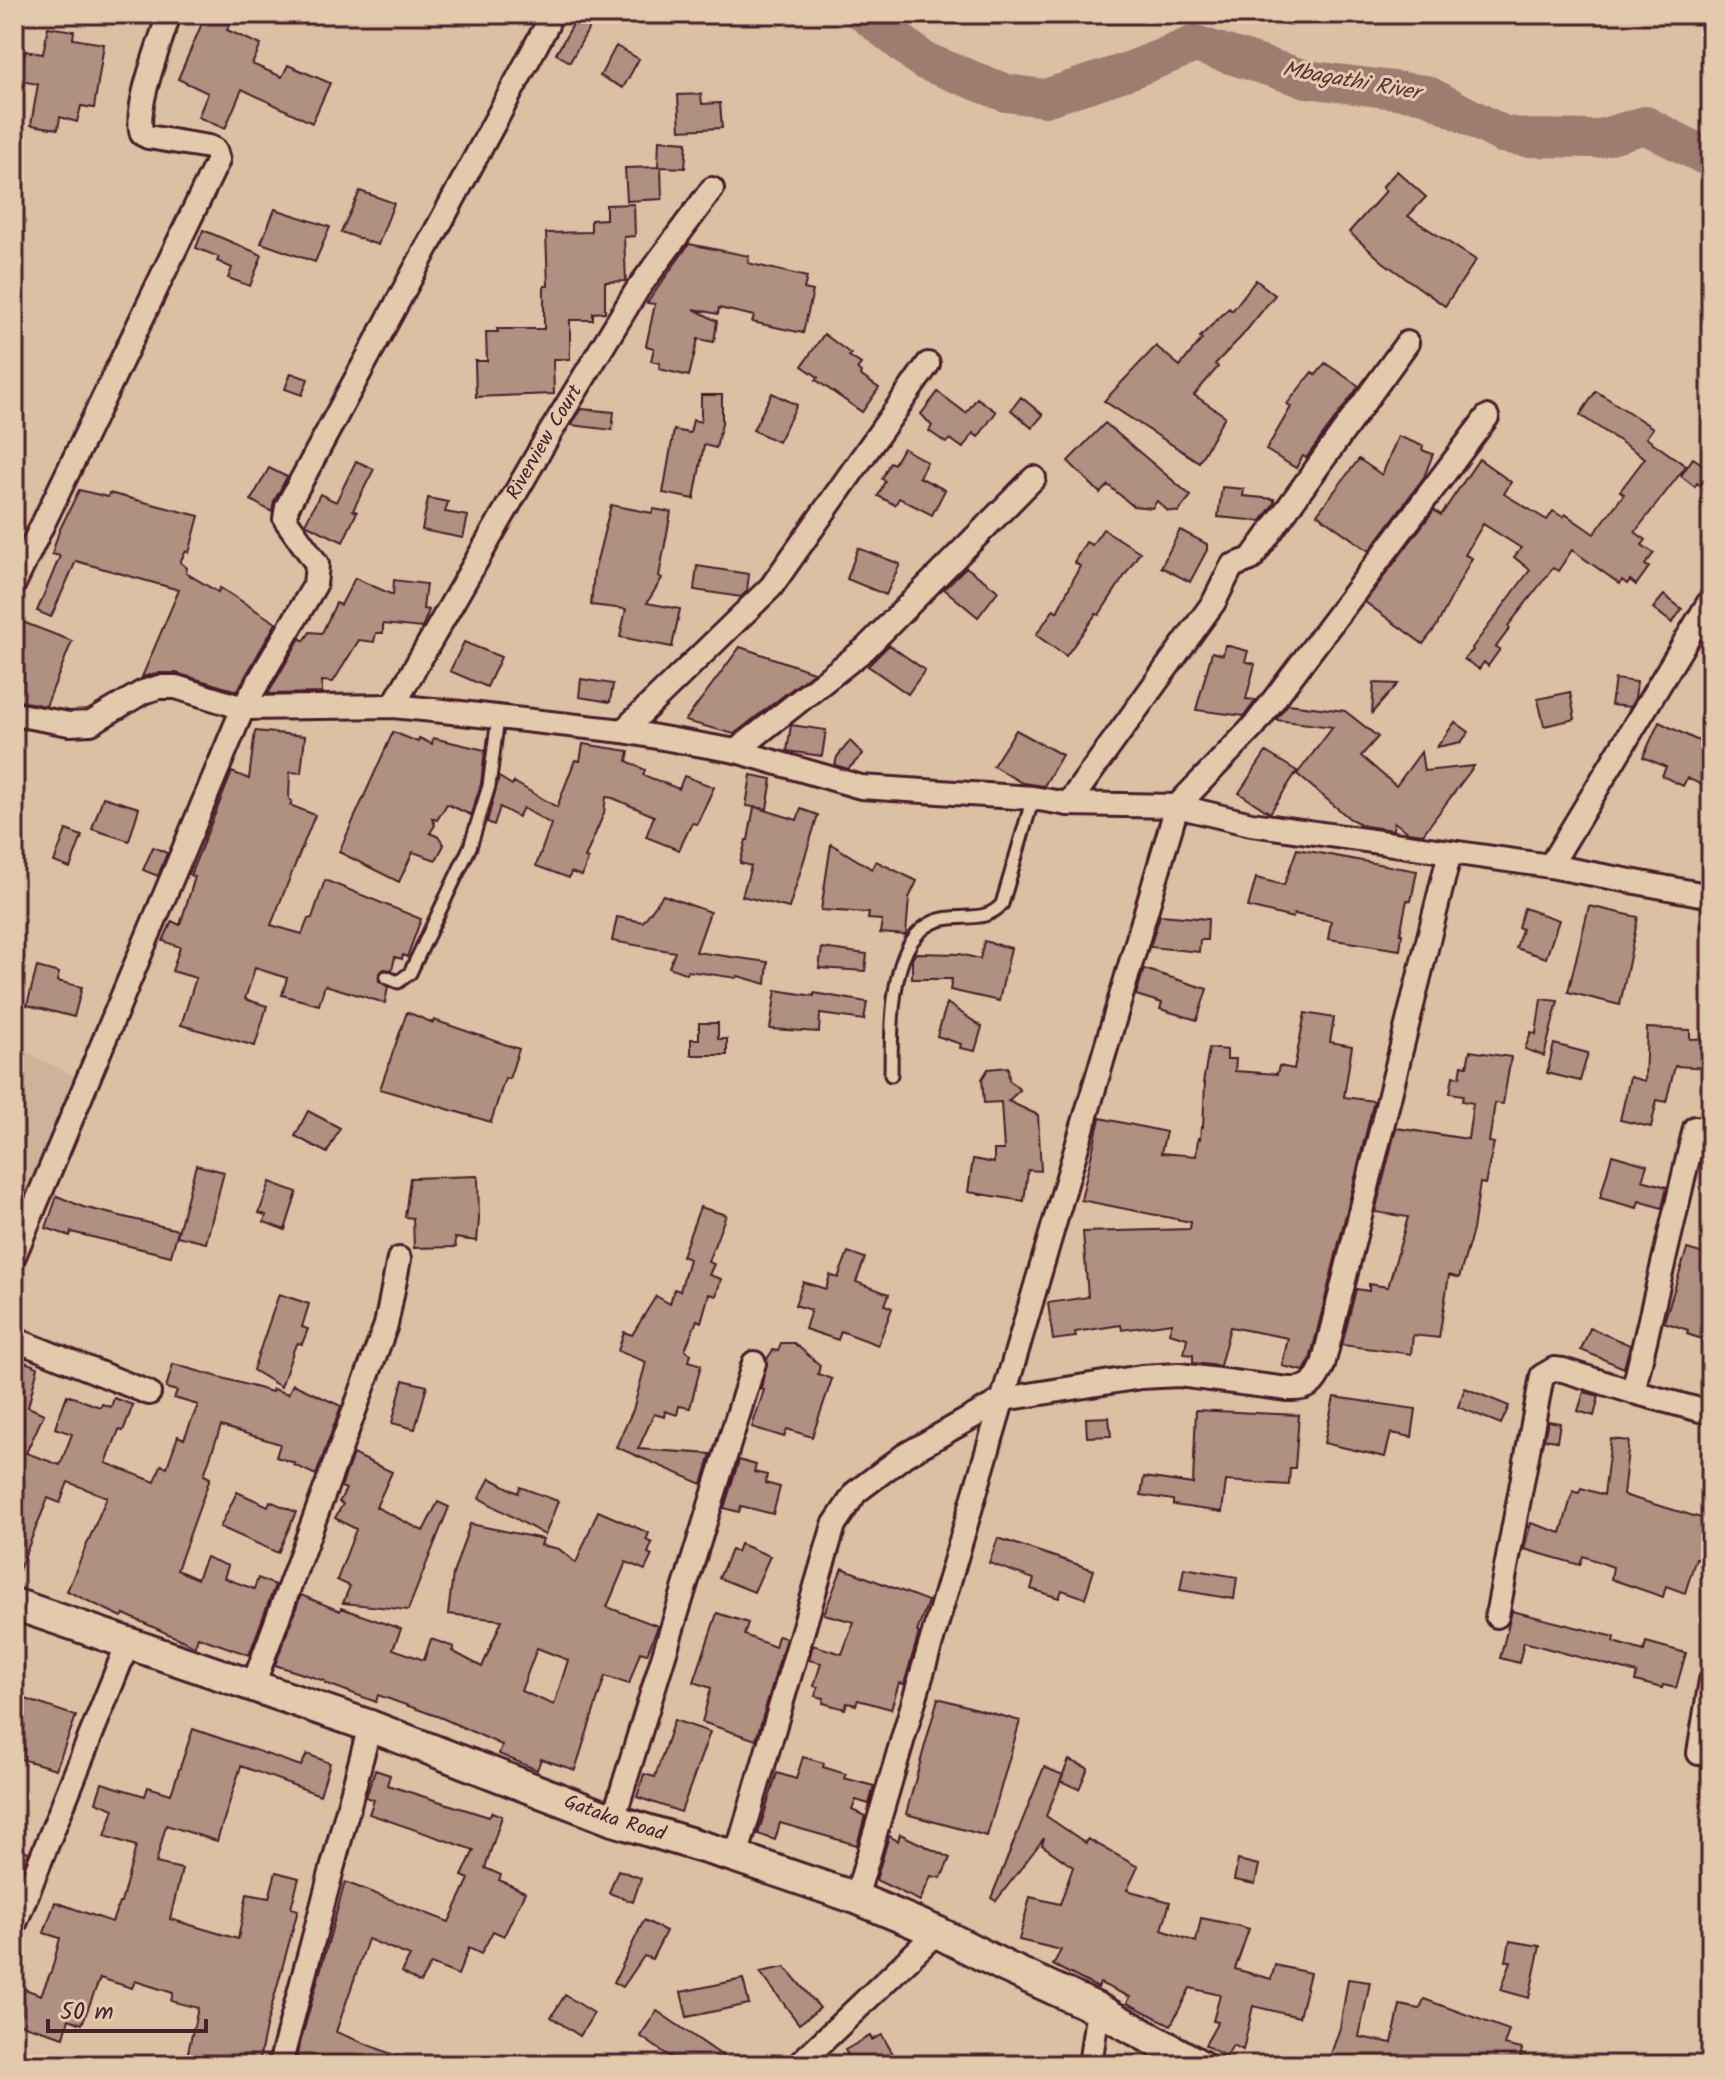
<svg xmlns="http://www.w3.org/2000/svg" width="1725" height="2079" font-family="Kalam,sans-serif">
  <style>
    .built { fill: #ceb29a }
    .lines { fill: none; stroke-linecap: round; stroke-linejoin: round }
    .river { stroke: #9e7c70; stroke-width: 38 }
    .building { fill: #b09081; stroke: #4a1f2b; stroke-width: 2; fill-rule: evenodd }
    .lane-casing { stroke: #4a1f2b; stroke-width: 17 }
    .street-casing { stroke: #4a1f2b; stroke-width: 28 }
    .secondary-casing { stroke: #4a1f2b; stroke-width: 36 }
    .lane { stroke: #e4caac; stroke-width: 11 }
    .street { stroke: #e4caac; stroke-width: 22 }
    .secondary { stroke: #e4caac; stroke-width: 30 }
    .labels { text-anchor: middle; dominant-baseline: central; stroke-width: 6; stroke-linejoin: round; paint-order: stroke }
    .street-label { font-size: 20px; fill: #4a1f2b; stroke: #e4caac }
    .water-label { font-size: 22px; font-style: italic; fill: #5b3239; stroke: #e4caac }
  </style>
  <rect width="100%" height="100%" fill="#dbc0a4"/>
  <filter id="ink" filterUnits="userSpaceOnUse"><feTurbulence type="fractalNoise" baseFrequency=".0125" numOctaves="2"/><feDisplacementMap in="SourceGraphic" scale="16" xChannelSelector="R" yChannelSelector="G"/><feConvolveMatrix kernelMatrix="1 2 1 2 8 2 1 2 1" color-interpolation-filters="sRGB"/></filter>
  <g filter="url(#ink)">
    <path class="built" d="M14,1046L74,1076L14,1232Z"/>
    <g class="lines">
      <path class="river" d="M865,14L924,61L1006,93L1045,98L1131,70L1195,44L1306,79L1426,94L1502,134L1527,138L1597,139L1645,125L1711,159"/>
    </g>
    <path class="building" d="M206,14L230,23L227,30L261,45L252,64L282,77L288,65L330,83L312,123L242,89L225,129L198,117L208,93L178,79Z
      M579,14H597L570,62L556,54Z
      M48,27L74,31L73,39L104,44L94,108L81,106L77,122L60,117L58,129L31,125L38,84L20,81L25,51L43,54Z
      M616,46L639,59L623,88L600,76Z
      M701,94L702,104L720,103L722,128L680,130L678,95Z
      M659,140L687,142L685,168L661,167L662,199L627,201L625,168L658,167Z
      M1397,171L1426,197L1408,216L1476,260L1445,306L1383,262L1349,232L1386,191L1382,187Z
      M360,191L394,203L378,245L341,232Z
      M634,204L635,236L624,237L626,281L605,282V312L593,313V320H570V359H553L554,394L476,397L475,361H487L486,332H498L497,329H544V286H548L546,233L591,232V220L606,219V205Z
      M275,209L330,227L315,262L261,243Z
      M203,230L262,255L250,286L228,278L232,268L217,261L219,257L196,248Z
      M689,244L749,256L748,263L807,277L804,289L813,291L803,333L752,322L754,316L719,308L718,314L694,309L717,321L714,342L698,339L689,376L659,369L660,363L651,361L654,348L646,346L655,304L647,303Z
      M1256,280L1275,295L1242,336L1215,364L1218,367L1194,395L1225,416L1199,462L1104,401L1156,346L1180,366L1202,339L1200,337L1229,308L1232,311Z
      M824,334L851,354L849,356L861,364L857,369L861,372L860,375L879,388L862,412L816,380L818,377L802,366Z
      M1325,363L1359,386L1306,458L1303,456L1296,468L1266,450L1291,407L1287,404L1312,372L1316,375Z
      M291,373L308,379L302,395L285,389Z
      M1596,391L1653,428L1646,438L1686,466L1635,532L1646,540L1642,545L1654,553L1645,565L1649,567L1636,585L1630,580L1627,584L1622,580L1620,584L1572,550L1558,571L1553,568L1508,626L1510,628L1496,647L1500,649L1488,666L1484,662L1479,669L1464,659L1473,650L1472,648L1530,570L1514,557L1521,548L1483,524L1465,555L1472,558L1436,627L1423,644L1365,602L1434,510L1441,515L1479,459L1511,482L1504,494L1547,520L1553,511L1563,517L1565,514L1594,534L1624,494L1620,491L1645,458L1580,415Z
      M938,392L966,413L977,398L996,412L978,437L973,433L963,448L950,439L946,443L929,431L932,426L921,414Z
      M772,393L797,405L778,442L753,430Z
      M701,395H722V424L716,448L704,445L694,499L663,493L674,430L690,433L693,420L701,422Z
      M1021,397L1043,415L1032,428L1011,410Z
      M582,409L614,412L612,430L571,425Z
      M1105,423L1191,496L1178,512L1168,511L1157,501L1152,508L1133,506L1108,485L1100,493L1068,461Z
      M1398,436L1423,446L1422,450L1433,454L1424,477L1369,551L1317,514L1359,459L1382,475Z
      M903,448L927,462L919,477L945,490L932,515L899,498L895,505L878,496L885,481L882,479L890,462L894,464Z
      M1693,458L1711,470V493L1697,483L1695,487L1681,476Z
      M356,461L374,469L353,510L357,512L343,542L305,524L320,494L336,502Z
      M269,468L287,477L274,501L272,512L251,500Z
      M1222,487L1244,489L1243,496L1274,499V503L1261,521L1218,517Z
      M79,490L108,497L109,493L199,516L189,553L186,551L180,562L187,568L186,573L218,592L220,588L227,592L276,623L237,691L176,673H159L142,677L179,590L76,561L51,617L37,611L60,556L52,554L59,531Z
      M428,498L448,502L445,512L468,516L463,538L422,530Z
      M611,505L652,513L653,509L671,512L659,576L662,578L647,603L680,609L672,647L620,637L626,609L591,605L594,572Z
      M1103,529L1140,552L1099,615L1096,614L1066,656L1036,635L1054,609L1057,612L1080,566L1074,562L1086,542L1092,545Z
      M1180,530L1207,544V550L1190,582L1161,567Z
      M858,548L900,564L886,595L847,579Z
      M697,566L749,574L747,591L741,597L694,590Z
      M966,567L998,591L978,617L944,589Z
      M355,578L393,595L394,580L426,584L423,609L429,610L422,628L383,624V633H376L374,642L359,640L333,682L322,681V693L268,694L300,638L304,641L310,632L322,633L336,603L341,605Z
      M1664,595L1682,609L1672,623L1653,608Z
      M20,621L72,641L46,706L14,700V636Z
      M464,642L501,657L487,687L450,671Z
      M889,645L925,670L908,694L868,666Z
      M1225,645L1248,651L1245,661L1255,664L1246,699L1256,700L1244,716L1196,710L1212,652L1223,655Z
      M740,647L814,672L734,734L685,721Z
      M581,679L613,684L610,702L579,697Z
      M1615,679L1637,682L1635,698L1630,707L1611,705Z
      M1374,683L1398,684L1372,713Z
      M1570,692L1575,719L1544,726L1538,699Z
      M1288,704L1345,711L1378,737L1361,756L1396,786L1421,752L1424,771L1474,766L1423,834L1408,832L1394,822L1393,830L1365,826L1350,819L1297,774L1333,727L1276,720Z
      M1455,722L1469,732L1461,742L1437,747Z
      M1659,722L1711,747V789L1687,778L1683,786L1662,776L1666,767L1643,757Z
      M791,725L826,730L822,756L787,751Z
      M1016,730L1062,755L1044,786L1022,783L993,766Z
      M255,731L305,736L301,773L290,772L289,799L292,801L290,805L315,815L271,925L302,934L308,919L312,918L325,880L421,919L407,957L403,955L402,959L395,957L392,970L384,969L379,973V981L388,987L385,1003L325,985L319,1005L282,995L287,978L255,968L245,999L267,1006L255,1046L181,1025L196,978L172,971L180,947L163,941L172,921L180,925L195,877L190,875L232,772L249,779Z
      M393,732L418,742L419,738L432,744L433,738L485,750L481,784L471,815L447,804L437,820L432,818L435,825L430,833L439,837L444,845L436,860L413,852L399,882L339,852Z
      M850,741L863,754L848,769L835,765L837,757Z
      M583,744L629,751L627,761L645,770L643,775L679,789L684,776L714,787L697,824L692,823L679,850L646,837L654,816L613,798L606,797L604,813L585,858L588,859L582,876L571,872L569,878L536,866L551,824L523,808L518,817L500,807L494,825L487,822L499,777L512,785L514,782L557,807L575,760L580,761Z
      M1266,752L1297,771L1270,813L1239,793Z
      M751,775L772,779L767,809L755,807L797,820L801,809L818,815L789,908L742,896L751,866L740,863L746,840H748L754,807L746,806Z
      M103,797L139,808L129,841L92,829Z
      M66,830L82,836L70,868L54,862Z
      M831,844L872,869L876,861L917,881L909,898L906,935L880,933L882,920L868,919L869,913L821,910Z
      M153,847L167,853L158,876L143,870Z
      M1297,849L1417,871L1411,901L1407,900L1400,934H1402L1400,950L1328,939L1331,921L1294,914L1293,918L1248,907L1256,878L1284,885Z
      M663,895L710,912L696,952L768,962L766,984L738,976L737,978L688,971L687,974L669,967L675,952L612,941L617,917L643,922Z
      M1589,906L1638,917L1620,1005L1568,992Z
      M1524,908L1559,920L1546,958L1516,948L1522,929L1518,927Z
      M1160,915L1208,919L1207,940H1200L1199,952L1150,947Z
      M984,941L1011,948L999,1001L950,990L952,979H912V959L916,953L960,954L980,959Z
      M822,948L867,954L865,971L819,968Z
      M37,967L59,973L57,981L82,987L74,1017L27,1005Z
      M1144,969L1207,989L1197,1020L1160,1009L1162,1003L1136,995Z
      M776,990L814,996V993L867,1002L864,1020L820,1014L819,1032L770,1029Z
      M1541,999L1558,1001L1544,1056L1525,1049L1531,1032L1536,1034Z
      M947,1003L982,1027L975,1051L960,1048L961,1044L937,1036Z
      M407,1012L433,1023L434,1020L519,1049L509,1079L505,1078L491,1122L380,1089Z
      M1305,1013L1334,1018L1330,1042L1352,1046L1344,1097L1374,1101L1310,1360L1304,1371L1282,1366L1288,1338L1230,1327L1220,1366L1193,1363V1355L1184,1354L1187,1338L1169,1333L1172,1323L1122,1330L1121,1325L1075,1332L1076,1337L1053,1340L1048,1303L1088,1297L1083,1232L1190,1229L1191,1222L1081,1200L1100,1118L1166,1132L1161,1153L1196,1156L1198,1138L1200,1139L1201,1127H1203L1205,1083H1203L1209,1048L1227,1050V1059H1236L1235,1071L1277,1074L1279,1066L1294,1069Z
      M699,1023H718V1039H727V1055H691V1039H699Z
      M1647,1028L1690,1030V1039L1711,1038V1068L1675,1066L1666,1102L1657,1100L1651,1127L1620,1120L1630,1077L1645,1081Z
      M1554,1044L1588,1053L1580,1081L1547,1073Z
      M1470,1051L1511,1057L1503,1104L1495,1103L1489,1142L1494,1143L1485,1184L1480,1183L1473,1230L1459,1278L1449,1275L1439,1338L1413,1335L1411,1354L1342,1345L1356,1289L1369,1291V1284L1388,1287L1408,1217L1375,1212L1396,1128L1468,1139L1473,1103L1462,1101L1463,1095L1450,1093L1453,1076L1460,1077L1462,1065L1467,1066Z
      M1008,1067L1009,1080L1020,1090L1008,1101L1038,1115L1041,1171L1028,1170L1024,1201L968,1192L973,1159L994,1163V1150H1004L1001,1102L984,1103L982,1079L988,1069Z
      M308,1111L340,1128L327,1153L295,1136Z
      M1612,1155L1647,1165L1642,1180L1667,1187L1662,1208L1639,1201L1637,1208L1600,1198Z
      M196,1165L224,1172L206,1243L177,1236Z
      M478,1176L479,1220L477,1241L455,1238L456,1247L414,1248L413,1218L405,1217L410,1178Z
      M270,1182L297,1192L285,1230L264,1222L266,1215L259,1213Z
      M57,1196L83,1207L178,1230L171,1256L71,1232L70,1236L46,1228Z
      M700,1207L726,1215L708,1262L714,1264L709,1275L721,1279L716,1296L709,1294L701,1322L697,1320L685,1350L691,1354L689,1361L701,1365L690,1408L679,1406L677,1415L665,1411L664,1417L654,1414L638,1449L711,1454L702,1484L616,1447L633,1410L646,1362L618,1351L624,1332L632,1335L656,1296L670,1304L674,1289L680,1291L689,1259L682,1256Z
      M1687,1249L1711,1256V1342L1687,1334L1688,1330L1664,1322Z
      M848,1252L865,1258L856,1282L889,1294L885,1305L892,1308L878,1345L841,1331L838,1340L805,1329L811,1310L795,1305L803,1282L826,1289L830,1275L838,1278Z
      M279,1294L309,1304L302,1327L308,1329L302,1344L298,1343L294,1349L281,1387L253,1370Z
      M1590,1328L1630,1345L1624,1368L1581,1350Z
      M781,1343H794L820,1365L818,1374L832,1379L812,1437L787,1429L784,1437L752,1427L764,1390L761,1389L767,1359L773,1350L778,1351Z
      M14,1358L38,1367L28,1407L44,1414L26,1453L60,1465L72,1434L55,1428L67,1395L100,1407L102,1404L111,1407L114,1398L133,1405L123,1431L119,1430L106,1463L155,1482L161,1465L167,1467L178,1436L184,1439L198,1405L174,1398L177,1391L166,1388L173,1364L272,1392L273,1389L288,1394L293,1384L341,1406L316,1475L294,1465L295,1463L276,1457L280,1444L221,1426L204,1475L210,1478L177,1570L197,1579L206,1557L228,1566L224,1578L254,1589L258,1578L275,1585L249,1655L198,1637L195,1646L124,1614L122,1617L67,1591L107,1497L68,1482L60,1503L48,1498L14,1582Z
      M403,1380L427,1386L415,1429L392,1423Z
      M1465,1388L1509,1406L1501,1424L1458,1407Z
      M1584,1392L1599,1396L1594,1416L1578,1411Z
      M1334,1397L1416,1409L1412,1437L1391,1433L1385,1457L1324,1443Z
      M1196,1410L1299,1415L1295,1468H1290L1289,1485L1226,1481L1222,1512L1173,1505V1500L1141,1495L1144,1477L1193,1484Z
      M1109,1417L1111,1436L1087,1437L1086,1418Z
      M1548,1421L1560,1423L1557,1441L1544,1439Z
      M1611,1439L1629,1441L1623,1495L1711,1521V1562L1696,1558L1685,1593L1666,1586L1663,1597L1611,1579L1613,1567L1583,1556L1580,1565L1524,1549L1531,1523L1561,1533L1573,1491L1579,1493L1581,1488L1604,1495Z
      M353,1454L392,1472L376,1507L423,1531L438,1502L449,1507L408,1610L343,1603L350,1586L337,1580L356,1529L335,1518L343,1504L339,1502L346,1489L341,1487Z
      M739,1460L756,1465L754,1472L767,1475L765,1483L780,1487L773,1514L741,1506L739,1512L724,1508Z
      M490,1478L518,1493L520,1487L558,1501L545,1535L479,1498Z
      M237,1492L268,1506L270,1501L296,1512L278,1553L220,1527Z
      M598,1511L649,1533L646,1540L652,1543L648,1553L652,1555L645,1570L626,1562L607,1607L658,1626L647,1654L640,1652L629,1684L605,1676L575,1770L541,1759L537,1770L499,1754L502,1745L442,1718L378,1695L376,1702L325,1683V1681L275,1665L301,1595L340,1611L341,1608L401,1629L393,1649L424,1660L431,1639L454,1647L452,1651L482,1667L502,1620L448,1614L453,1574L470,1524L543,1539L541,1545L559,1549L576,1563ZM537,1648L568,1660L554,1705L521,1691Z
      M998,1538L1094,1570L1085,1598L1062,1590L1059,1598L1031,1589L1034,1579L989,1563Z
      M740,1544L770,1556L754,1592L719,1578L731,1550L737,1552Z
      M842,1568L928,1601L917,1632L919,1633L904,1684L899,1683L891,1709L858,1700L856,1705L847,1703L845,1709L823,1703L824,1698L815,1696L818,1687L814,1686L821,1663L809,1660L813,1645L842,1654L854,1622L824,1614Z
      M1184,1568L1237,1577L1234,1599L1180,1590Z
      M1512,1611L1615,1637L1614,1642L1644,1651L1646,1642L1686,1653L1676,1688L1663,1685L1662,1688L1635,1681L1637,1673L1524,1642L1519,1663L1500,1658Z
      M717,1613L748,1623L744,1635L775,1647L778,1636L786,1638L756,1740L702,1722L711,1688L694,1682Z
      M14,1695L76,1716L56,1769L14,1757Z
      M938,1698L1020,1721L987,1836L906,1814Z
      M674,1720L710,1732L681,1812L637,1797L644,1774L655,1777Z
      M193,1729L301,1766L307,1754L330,1763L320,1795L241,1766L217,1841L166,1825L156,1863L182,1869L170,1919L238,1939L247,1894L269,1898L276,1872L299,1878L291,1908L298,1910L266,2027L258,2065H185L198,2008L171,2001L173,1993L135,1981L132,1988L100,1978L82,2024L69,2019L64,2037L14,2022V2009L22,1988L41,1995L52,1969L60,1938L44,1933L55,1902L112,1922L119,1903H121L136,1846L105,1836L114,1809L96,1802L102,1783L145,1796L148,1787L171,1794Z
      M803,1757L824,1763L823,1767L846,1774L844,1778L874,1786L869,1804L856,1800L852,1810L865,1816L857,1845L780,1823L775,1840L758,1834L777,1773L796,1779Z
      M1069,1760L1088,1768L1079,1789L1060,1781Z
      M1044,1767L1063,1775L1046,1816L1086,1843L1088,1839L1138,1867L1127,1890L1170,1902L1162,1930L1196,1942L1201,1918L1240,1926L1249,1929L1235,1969L1271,1979L1275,1965L1310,1973L1299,2017L1253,2006L1243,2050L1233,2045L1226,2057L1205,2045L1218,2022L1213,2021L1220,1995L1190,1988L1171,2025L1127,2003L1130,1997L1100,1983L1098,1988L1053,1965L1061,1950L1019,1940L1030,1897L1060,1904L1073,1867L1042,1845L1044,1838L996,1901L991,1898Z
      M375,1770L390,1775L387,1785L489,1817L492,1812L502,1816L485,1868L501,1875L499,1880L525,1892L504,1936L493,1931L481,1954L469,1948L458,1975L431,1964L420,1983L401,1972L410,1956L368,1939L336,2032L419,2065H294L345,1882L449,1922L469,1879L462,1876L474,1850L369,1814L374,1800L366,1797Z
      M900,1834L950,1858L941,1878L931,1876L920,1901L876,1880L889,1836L898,1841Z
      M14,1849L29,1852L20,1875L14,1874Z
      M1238,1860L1259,1865L1255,1884L1234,1880Z
      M618,1870L641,1878L633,1902L609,1893Z
      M644,1920L666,1931L652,1959L644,1956L623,1987L614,1982Z
      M1510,1941L1540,1946L1529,1998L1501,1990L1511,1961H1506Z
      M785,1967L820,2008L799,2024L760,1972Z
      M743,1979L749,2004L687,2017L681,1992Z
      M1348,1979L1370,1982L1359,2037L1392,2043L1400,2005L1420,2009L1424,1999L1509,2030L1504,2045L1522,2049L1519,2065H1327L1340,2028Z
      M565,1995L594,2013L580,2036L551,2017Z
      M657,2011L736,2065H668L672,2058L640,2036Z
      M882,2035L893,2054L874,2065H854L845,2050L870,2036L872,2040Z"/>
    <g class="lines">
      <defs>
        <path id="lane" d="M386,977L398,982L410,973L470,847L489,786L498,718
          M891,1075C892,1028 886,922 951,918C971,916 988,920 1002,904L1033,798"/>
        <g id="street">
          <path d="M14,584L218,160L215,150L209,147L148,137L142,134C133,110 161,41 169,14"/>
          <path id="s1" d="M393,706L550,433L637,290L712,189"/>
          <path d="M14,714L69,724L91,723L143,692L159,687H176L243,708L393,706L443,711L623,731L736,751L861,787L1033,798L1068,804L1177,806L1251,824L1550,866L1711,896"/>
          <path d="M623,731L771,587L928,364"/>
          <path d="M736,751L865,649L1034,478"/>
          <path d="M1068,804L1214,602L1232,566L1251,559L1407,343"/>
          <path d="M1550,866L1711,599"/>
          <path d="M1695,1128L1633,1392L1711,1413"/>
          <path d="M14,1256L243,708L315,585L317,564L285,519L287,507L547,25"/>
          <path d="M14,1339L149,1393"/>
          <path d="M1497,1616L1542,1376L1554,1369L1563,1370L1633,1392"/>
          <path d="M252,1688L386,1325L399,1259"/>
          <path d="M1699,1753L1711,1680"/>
          <path d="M613,1820L754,1363"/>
          <path d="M736,1857L834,1525L856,1492L905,1455L1004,1399L1141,1377L1179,1375L1288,1389C1309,1390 1315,1384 1323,1365L1450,852"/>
          <path d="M856,1898L1177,806L1254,726L1487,417"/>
          <path d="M14,1926L128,1643"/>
          <path d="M280,2065L370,1726"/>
          <path d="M798,2065L937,1932"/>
          <path d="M1090,2065L1098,2009"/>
        </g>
        <g id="secondary">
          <path id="s2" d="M14,1604L370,1726L613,1820L736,1857L856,1898L937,1932L1006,1967L1098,2009L1199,2065"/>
        </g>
      </defs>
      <use href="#lane" class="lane-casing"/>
      <use href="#street" class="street-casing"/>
      <use href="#secondary" class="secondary-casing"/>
      <use href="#lane" class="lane"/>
      <use href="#street" class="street"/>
      <use href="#secondary" class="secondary"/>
    </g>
  </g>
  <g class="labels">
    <g class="street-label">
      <text stroke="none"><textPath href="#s1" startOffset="304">Riverview Court</textPath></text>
      <text stroke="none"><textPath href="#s2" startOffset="638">Gataka Road</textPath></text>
    </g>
    <g class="water-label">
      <text transform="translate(1351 82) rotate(10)">Mbagathi River</text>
    </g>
  </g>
  <rect width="1725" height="2079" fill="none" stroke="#e4caac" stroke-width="48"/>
  <rect x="24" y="24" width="1677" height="2031" fill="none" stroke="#4a1f2b" stroke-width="3" filter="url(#ink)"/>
  <path d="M48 2019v12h158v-12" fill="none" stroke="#4a1f2b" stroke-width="4"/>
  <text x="60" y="2019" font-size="24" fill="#4a1f2b" stroke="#e4caac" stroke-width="6" paint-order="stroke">50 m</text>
</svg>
